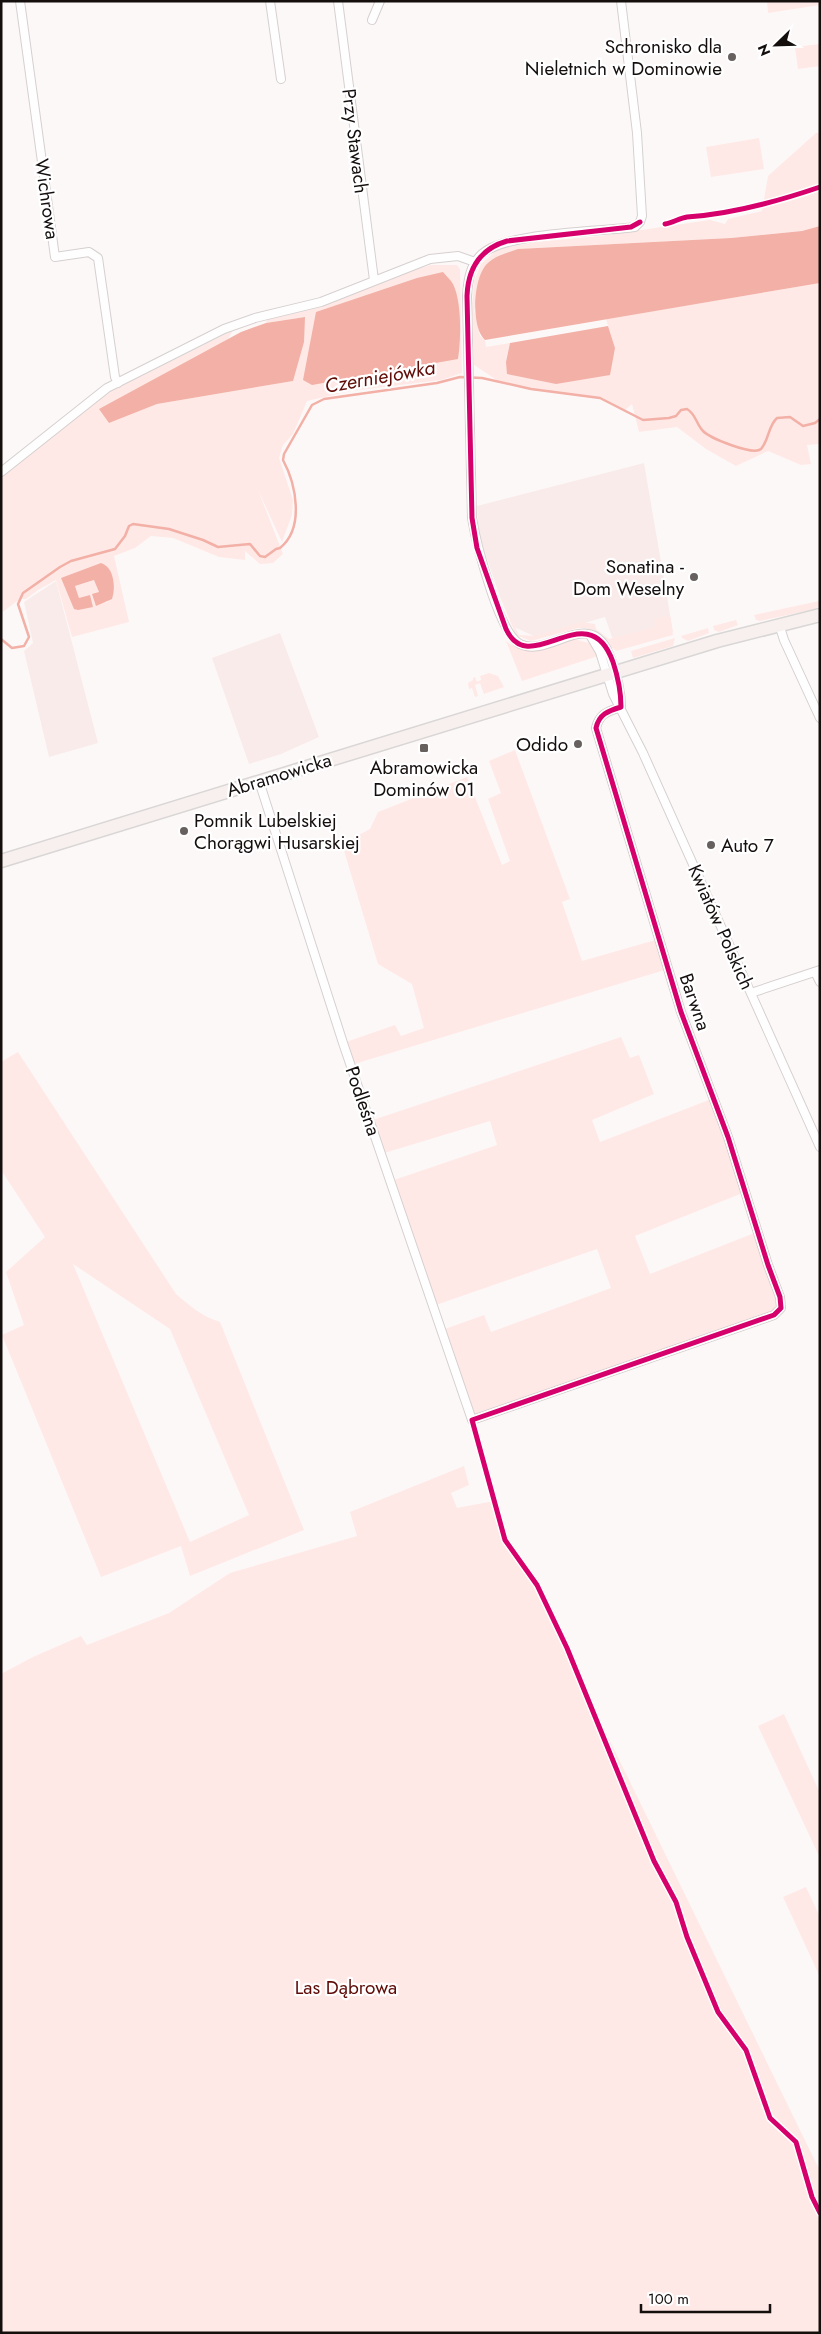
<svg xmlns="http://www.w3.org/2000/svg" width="821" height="2334" font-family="Jost,sans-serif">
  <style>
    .built { fill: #f9ebea }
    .green { fill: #fee9e6; fill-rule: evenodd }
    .water { fill: #f2b0a6 }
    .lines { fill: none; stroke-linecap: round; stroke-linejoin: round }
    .stream { stroke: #f2b0a6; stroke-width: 2.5 }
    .minor-casing { stroke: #d6d0d0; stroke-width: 10 }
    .primary-casing { stroke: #d9d6d6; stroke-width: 15 }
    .minor { stroke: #fffefe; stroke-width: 8 }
    .primary { stroke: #f8f0ef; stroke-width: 12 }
    .cycleway-casing { stroke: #fff; stroke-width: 8 }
    .cycleway { stroke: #d6006c; stroke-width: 5 }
    .poi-dot { fill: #66605f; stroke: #fff; stroke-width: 2 }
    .labels { text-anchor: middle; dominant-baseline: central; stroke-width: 4.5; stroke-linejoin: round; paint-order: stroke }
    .poi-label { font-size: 19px; fill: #140e0d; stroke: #fff; text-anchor: end }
    .street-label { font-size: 19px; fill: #140e0d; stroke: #fff }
    .park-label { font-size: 19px; fill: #5e0b07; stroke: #fff }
    .water-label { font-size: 20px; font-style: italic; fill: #600d08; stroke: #fff }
  </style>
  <rect width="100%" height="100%" fill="#fdf8f8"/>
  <path class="built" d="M644,463L673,632L615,646L605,617L536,637L514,627L500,597L483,547L478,525L477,506Z
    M56,581L98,743L49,757L24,651L33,643L24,602Z
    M280,633L319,737L281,754L249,764L212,658Z"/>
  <path class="green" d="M767,1H820V5L768,13Z
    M820,44V66L798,69L795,47Z
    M816,133H820V226L802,231L731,238L518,249L474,310L480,336L485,340L486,347L510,343L506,362L615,348L606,319L820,283V444L807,445L811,464L801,465L768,451L736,466L706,449L677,427L639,432L632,404L624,411L600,398L564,394L501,383L474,365L472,310L474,281L481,264L498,249L536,242L600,236L710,220L725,224L728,219L762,211L768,176Z
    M759,138L764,169L711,177L706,147Z
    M431,265H457L460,269L462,373L441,380L351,391L307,401L293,434L283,445L279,458L293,500L292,515L282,542L258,490L283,554L273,563L260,564L245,551V560L219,557L173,538L151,536L135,548L114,556L129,622L72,637L56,580L38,590L26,599H20L4,611L1,610V477L104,395L233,330L228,339L109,423L157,404L293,381L305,317L266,323L267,319L318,307L395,276ZM109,569C112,582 118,594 106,603L99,592L95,580L75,586L79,598L61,578Z
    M500,597L519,635L535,636L582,622L595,624L596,629L609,639L655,627L654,619L670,615L673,635L616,651L613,648H611C605,633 594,628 578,628L531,641L516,635Z
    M819,601V606L815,609L760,621L756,620L754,615Z
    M736,620L738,625L719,632L714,630L713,626Z
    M708,628L709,633L688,641L682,638L681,636Z
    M675,638L673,646L633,658L631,651Z
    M574,639L589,643L598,656L522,681L506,641C528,659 550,647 574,639Z
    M489,673L498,676L504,687L484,694L480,683L475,685L478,696L475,697L472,688L469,689L468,683L473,680V678L475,677L477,682L481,680L480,676Z
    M515,750L570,899L562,902L582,961L659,939L668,969L351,1065L343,1043L395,1025L401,1036L424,1028L412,984L378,964L342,844L370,829L378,812L467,777L502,865L510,861L488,799L501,793L489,761Z
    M621,1037L630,1058L639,1055L654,1094L592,1120L600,1142L714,1098L745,1192L635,1236L650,1274L757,1232L781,1308L774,1315L472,1420L442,1330L484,1315L491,1332L611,1288L597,1249L433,1306L391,1181L497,1145L490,1121L381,1154L370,1121Z
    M18,1052L176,1294C190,1306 203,1317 220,1322L304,1530L190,1576L181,1546L101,1577L2,1335L24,1325L6,1272L45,1237L1,1170V1062ZM73,1264L170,1329L249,1515L190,1542Z
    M464,1466L469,1485L451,1493L457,1508L494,1501L502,1538L529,1575L820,2171V2333H1V1674L33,1657L81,1636L87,1645L169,1613L230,1573L357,1536L350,1512Z
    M784,1714L820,1793V1858L758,1726Z
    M806,1887L820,1917V1977L783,1897Z"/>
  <path class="water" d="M820,226V283L485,340C470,327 473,274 489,262C497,255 508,253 518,249L731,238L802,231Z
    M443,272C446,276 451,280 453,284C462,302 461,340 458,359L312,385L303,380L316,312L417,278Z
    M305,317L304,342L293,381L157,404L109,423L99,409L241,332L266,323Z
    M608,326L615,348L610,375L556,384L507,374L506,362L510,343Z
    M101,563C114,567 116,587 112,599L96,606L92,594L99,592L94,580L75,586L79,598L90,595L93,607L78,610L74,609L61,578Z"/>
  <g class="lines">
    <path class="stream" d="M1,639L12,648L24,646L29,637L18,604L23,593L60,567L71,561L115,549L125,536L129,526L133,524L169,529L203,540L218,547L250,544L260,556L265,557L276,549L280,548C305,528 296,484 283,460L284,454L312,405L324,399L437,383L460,377L482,378L531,389L600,398L643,420L669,418L676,416L681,410L687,409C696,414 696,424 703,431C710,438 753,456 761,449C769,440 768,426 777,418L790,417L803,426L815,423L820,419"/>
    <defs>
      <path id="minor" d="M20,1L55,257L89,252L98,258L115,377L118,383
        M270,1L281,79
        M338,1L374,280
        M621,1L637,133L642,216L640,222L635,227C600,232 506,232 482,254C470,265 468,280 467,296L472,518C476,542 499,634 520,644C550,659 592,603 611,659C617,675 621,689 621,707
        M372,20L380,1
        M1,472L107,388L224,329L255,318L321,302L430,259L458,256L475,262
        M779,624L784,640L820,718
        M590,635L600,652L613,694L643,753L820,1147
        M259,781L343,1043L472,1420L774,1315L781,1308L780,1297L768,1265L728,1137L681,1012L596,728C599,714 608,711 621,707
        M815,972L820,982
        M751,993L820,970"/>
      <path id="primary" d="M1,861L717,641L820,615"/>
    </defs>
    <use href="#minor" class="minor-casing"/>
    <use href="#primary" class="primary-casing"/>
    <use href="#minor" class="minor"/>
    <use href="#primary" class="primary"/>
    <defs>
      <path id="cycleway" d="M640,222L631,227L507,241C480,249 468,268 467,296L472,518L477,548L506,629C530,681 588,592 613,662C618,677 621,690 621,707C608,711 599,714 596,728L681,1012L728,1137L768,1265L780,1297L781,1308L774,1315L472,1420L505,1540L537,1585L567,1648L654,1861L676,1902L687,1937L718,2012L746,2050L770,2118L796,2142L812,2197L820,2213
        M665,224C672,223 680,218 687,217C732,214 776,202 820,187"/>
    </defs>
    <use href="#cycleway" class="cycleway-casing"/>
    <use href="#cycleway" class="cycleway"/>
  </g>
  <g class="poi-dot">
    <circle cx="732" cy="57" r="5"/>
    <circle cx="694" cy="577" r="5"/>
    <circle cx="578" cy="744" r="5"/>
    <rect x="419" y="743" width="10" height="10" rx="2.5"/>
    <circle cx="184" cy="831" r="5"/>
    <circle cx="711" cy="845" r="5"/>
  </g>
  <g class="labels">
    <g class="poi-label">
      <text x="722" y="46">Schronisko dla<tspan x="722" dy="22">Nieletnich w Dominowie</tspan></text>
      <text x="684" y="566">Sonatina -<tspan x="684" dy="22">Dom Weselny</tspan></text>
      <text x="568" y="744">Odido</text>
      <text x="424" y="767" text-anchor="middle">Abramowicka<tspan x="424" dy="22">Dominów 01</tspan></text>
      <text x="194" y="820" text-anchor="start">Pomnik Lubelskiej<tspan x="194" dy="22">Chorągwi Husarskiej</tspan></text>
      <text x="721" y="845" text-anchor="start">Auto 7</text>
    </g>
    <g class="street-label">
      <text transform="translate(355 141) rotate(83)">Przy Stawach</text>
      <text transform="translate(47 199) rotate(82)">Wichrowa</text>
      <text transform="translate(279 775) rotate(-17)">Abramowicka</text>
      <text transform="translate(721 927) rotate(66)">Kwiatów Polskich</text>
      <text transform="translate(695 1002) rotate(71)">Barwna</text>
      <text transform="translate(363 1101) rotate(71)">Podleśna</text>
    </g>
    <g class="park-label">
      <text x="346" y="1987">Las Dąbrowa</text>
    </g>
    <g class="water-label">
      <text transform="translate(380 377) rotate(-10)">Czerniejówka</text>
    </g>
  </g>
  <rect width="821" height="2334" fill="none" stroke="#140e0d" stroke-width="5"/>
  <g transform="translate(776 45) rotate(247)" stroke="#ffffff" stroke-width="4" paint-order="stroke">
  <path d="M0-4L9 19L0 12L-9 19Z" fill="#140e0d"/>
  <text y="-8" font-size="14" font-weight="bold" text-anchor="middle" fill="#140e0d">N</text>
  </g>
  <path d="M641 2304v8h129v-8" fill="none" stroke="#140e0d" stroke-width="2.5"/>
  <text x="648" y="2304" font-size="15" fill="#140e0d" stroke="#ffffff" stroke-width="4" paint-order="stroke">100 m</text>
</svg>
